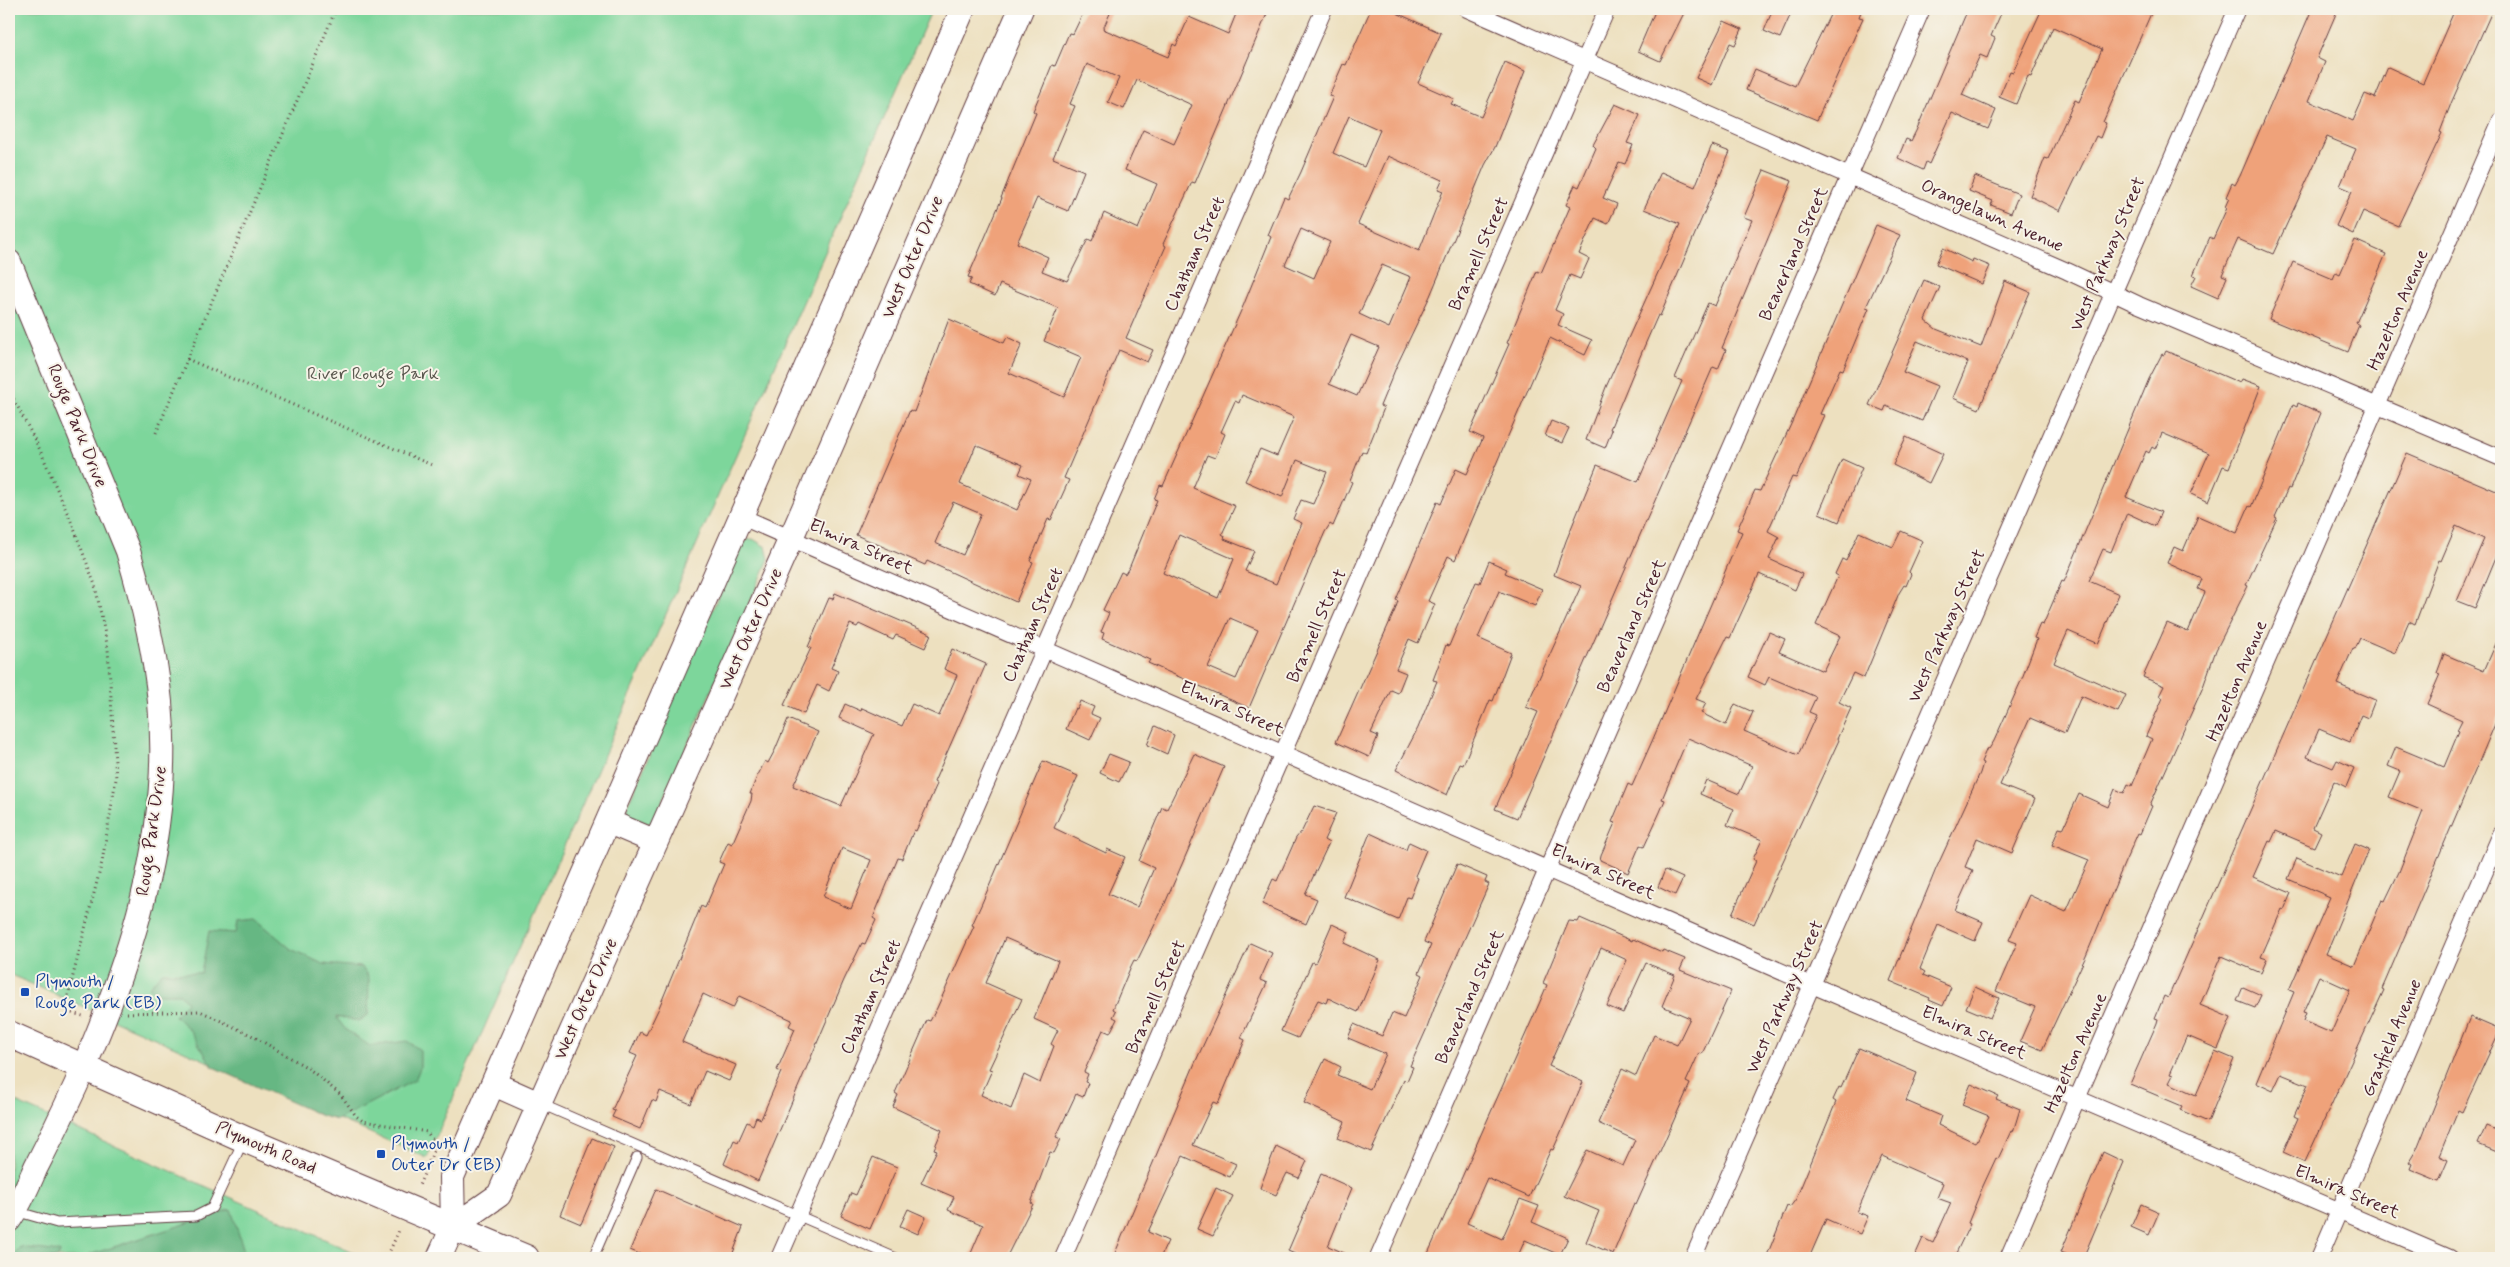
<svg xmlns="http://www.w3.org/2000/svg" width="2510" height="1267" font-family="Mynerve,sans-serif">
  <style>
    .green { fill: #7dd69b; stroke: #647a63 }
    .forest { fill: #66b783; stroke: #586b57 }
    .building { fill: #efa27a; fill-rule: evenodd }
    .lines { fill: none; stroke-linecap: round; stroke-linejoin: round }
    .lane-casing { stroke: #623c41; stroke-width: 11 }
    .street-casing { stroke: #623c41; stroke-width: 18 }
    .secondary-casing { stroke: #623c41; stroke-width: 26 }
    .primary-casing { stroke: #623c41; stroke-width: 28 }
    .path { stroke: #623c41; stroke-width: 3; stroke-dasharray: 1 4; stroke-linecap: butt }
    .lane { stroke: #fff; stroke-width: 9 }
    .street { stroke: #fff; stroke-width: 16 }
    .secondary { stroke: #fff; stroke-width: 24 }
    .primary { stroke: #fff; stroke-width: 26 }
    .transit-dot { fill: #1a4fb4; stroke: #f7f3e8; stroke-width: 2 }
    .labels { text-anchor: middle; dominant-baseline: central; stroke-width: 4; stroke-linejoin: round; paint-order: stroke }
    .street-label { font-size: 18px; fill: #4a1f2b; stroke: #f7f3e8 }
    .park-label { font-size: 18px; fill: #59564d; stroke: #f7f3e8 }
    .transit-label { font-size: 18px; fill: #164399; stroke: #f7f3e8; text-anchor: start }
  </style>
  <rect width="100%" height="100%" fill="#f7f3e8"/>
  <filter id="ink" filterUnits="userSpaceOnUse"><feTurbulence type="fractalNoise" baseFrequency=".02" numOctaves="2"/><feDisplacementMap in="SourceGraphic" scale="10" xChannelSelector="R" yChannelSelector="G"/><feConvolveMatrix kernelMatrix="1 2 1 2 8 2 1 2 1" color-interpolation-filters="sRGB"/></filter>
  <filter id="wash" filterUnits="userSpaceOnUse"><feTurbulence type="fractalNoise" baseFrequency=".0096" numOctaves="4" result="noise"/><feDisplacementMap in="SourceGraphic" scale="20" xChannelSelector="R" yChannelSelector="G"/><feGaussianBlur stdDeviation="1.12" result="paint"/><feColorMatrix in="noise" values="0 0 0 0 0 0 0 0 0 0 0 0 0 0 0 0 0 1.4 0 .05"/><feComposite in="paint" operator="in"/></filter>
  <g filter="url(#wash)">
    <rect width="100%" height="100%" fill="#ede0bf"/>
    <path class="green" d="M9,9H932L427,1158L9,974Z
      M753,539L766,547L769,559L654,821L649,824L628,815L626,809L740,546L747,540Z
      M9,1099L367,1258H9Z"/>
    <path class="forest" d="M256,919L291,949L323,964L362,967L369,979L368,1015L359,1021L336,1017L346,1030L370,1046L407,1041L420,1050V1068L415,1080L337,1120L322,1116L213,1067L189,1029L175,1016L187,1002L180,994H157L149,987L162,972L201,973L209,931L236,933L238,921Z
      M231,1209L244,1251L262,1258H87L89,1255Z
      M20,1247L60,1252L58,1258H12Z"/>
    <g id="blocks">
      <path class="building" d="M1085,9H1112L1103,29L1168,57L1173,44L1176,46L1189,17L1228,34L1238,9H1269L1195,183L1192,182L1163,244L1166,246L1126,338L1153,350L1147,362L1119,350L1064,478L1069,480L1051,520L1048,519L1030,561L1033,562L1016,602L927,561L925,565L856,535L910,410L914,412L949,319L1004,343L1007,337L1022,344L1009,373L1064,397L1081,357L1044,341L1058,308L1000,284L995,296L969,284L972,278L968,277L1002,198H1001L1036,113L1033,111L1045,82L1052,65L1055,66L1069,33L1073,34ZM1087,64L1119,78L1108,102L1124,109L1137,80L1192,105L1174,144L1143,130L1125,170L1157,184L1138,229L1104,213L1092,241L1088,239L1067,281L1042,271L1048,257L1017,243L1037,198L1068,211L1084,171L1053,158L1075,106L1070,104ZM976,445L1023,465L1019,474L1031,479L1017,510L960,484ZM953,502L981,514L963,555L935,543Z
        M1371,9H1388L1441,33L1418,83L1454,99L1451,104L1481,117L1505,62L1525,71L1495,147L1485,165L1430,296L1397,365L1380,406L1384,408L1366,453L1362,451L1350,481L1352,482L1333,526L1330,524L1325,532L1249,708L1148,663L1150,660L1102,639L1104,633L1101,632L1109,613L1103,610L1121,572L1125,574L1130,566L1157,500L1154,499L1160,485L1163,486L1244,304L1271,237L1268,235L1284,197L1288,199L1301,172L1333,97L1329,96L1343,64L1346,65ZM1349,116L1380,130L1364,167L1333,153ZM1388,156L1442,180L1438,189L1443,191L1419,251L1358,224ZM1301,229L1330,242L1314,278L1285,265ZM1382,265L1411,277L1389,328L1359,314ZM1351,335L1379,347L1357,396L1329,384ZM1242,395L1294,417L1277,456L1260,449L1245,481L1282,497L1297,460L1327,472L1313,504L1301,500L1293,519L1302,523L1276,584L1245,571L1254,551L1224,539L1225,536L1222,534L1235,506L1193,488L1207,455L1215,458L1225,434L1221,432L1235,401L1239,403ZM1179,535L1234,559L1218,598L1163,573ZM1230,618L1258,630L1236,679L1208,667Z
        M1656,9H1686L1660,61L1638,51Z
        M1773,9H1793L1780,38L1764,31Z
        M1833,9H1862L1859,17L1863,18L1817,120L1746,90L1755,69L1795,86Z
        M1968,9H2003L1991,36L1995,38L1987,58L1980,55L1962,95L1996,110L1988,129L1952,113L1929,164L1926,162L1923,170L1898,158L1906,139L1911,141L1916,131Z
        M2042,9H2153L2103,122L2106,123L2100,138L2096,136L2060,211L2030,196L2045,158L2048,159L2075,100L2079,102L2102,49L2053,27L2031,77L2028,76L2016,104L1999,97L2010,71L2013,72Z
        M2312,9H2338L2317,58L2325,62L2309,101L2353,121L2365,94L2375,98L2388,67L2423,83L2455,9H2493L2452,101L2440,132L2442,133L2398,226L2363,211L2353,234L2336,226L2352,191L2340,186L2356,149L2327,137L2273,254L2238,239L2222,275L2227,277L2218,298L2191,286L2196,276L2193,275L2210,237L2213,239L2227,208L2225,207L2229,198L2226,197L2232,183L2235,185L2240,176Z
        M1724,21L1742,29L1735,45L1730,43L1712,85L1696,78Z
        M1615,104L1640,115L1627,143L1633,145L1625,164L1619,162L1603,198L1617,204L1608,224L1595,218L1579,254L1589,259L1580,279L1570,275L1555,310L1563,314L1558,325L1592,340L1585,355L1550,338L1455,560L1448,556L1428,601L1435,604L1418,643L1409,639L1396,669L1406,673L1398,693L1391,690L1371,733L1378,736L1369,757L1336,742L1395,610L1398,601L1396,600L1437,502L1441,504L1456,469L1467,474L1483,438L1470,432L1509,344L1507,343L1537,271L1541,273L1570,207L1566,205L1575,185L1579,187L1596,148L1593,145Z
        M1712,145L1730,152L1660,316L1658,315L1644,347L1610,429L1612,430L1605,448L1586,440L1606,387L1680,224L1644,209L1661,172L1695,187Z
        M1764,170L1792,181L1722,348L1726,350L1718,369L1713,367L1517,818L1495,809L1538,712L1526,707L1581,586L1554,575L1566,541L1597,465L1638,482L1682,381L1675,378L1708,303L1715,306L1752,220L1744,217Z
        M1975,176L2019,194L2011,213L1991,205L1993,201L1969,191Z
        M1876,225L1900,235L1866,307L1869,308L1854,344L1843,370L1840,369L1820,414L1824,415L1796,478L1792,477L1768,531L1779,537L1769,559L1802,574L1795,590L1759,574L1730,638L1727,637L1696,699L1706,703L1701,713L1726,725L1735,704L1753,712L1744,731L1798,755L1816,715L1809,712L1816,697L1769,677L1765,685L1748,677L1769,632L1785,639L1779,652L1823,671L1840,636L1816,625L1838,576L1835,574L1842,559L1846,561L1859,532L1893,547L1901,531L1923,541L1909,572L1911,574L1906,586L1904,585L1899,593L1864,678L1853,673L1839,702L1851,708L1837,739L1839,740L1754,924L1732,914L1756,861L1753,859L1762,840L1727,825L1734,809L1700,794L1706,780L1739,794L1752,766L1688,738L1662,799L1665,800L1660,812L1644,847L1640,845L1628,873L1600,860L1601,855L1615,823L1612,822L1628,784L1632,786L1653,739L1742,532L1737,530L1755,490L1760,491L1792,422Z
        M2355,240L2386,254L2356,323L2359,325L2348,352L2269,319L2293,262L2333,279L2336,272L2340,274Z
        M1943,248L1972,262L1973,259L1990,266L1982,284L1936,264Z
        M1924,280L1940,287L1925,320L1936,329L1981,347L2005,281L2030,292L1979,409L1953,398L1968,362L1917,341L1903,372L1937,386L1922,421L1886,406L1884,411L1869,405Z
        M2166,351L2240,383L2242,379L2261,386L2229,468L2223,466L2208,502L2191,494L2209,453L2162,433L2155,449L2152,447L2149,453L2146,451L2126,497L2161,512L2155,526L2127,513L2111,552L2103,549L2089,581L2119,594L2098,644L2068,631L2054,663L2126,695L2118,712L2081,696L2065,733L2030,718L2000,785L2035,799L2012,853L1977,838L1965,867L1973,870L1955,910L1983,922L1975,941L1938,925L1920,969L1925,972L1923,975L1951,987L1943,1006L1929,1000L1930,998L1890,981L1936,869L1980,773L1983,763L1981,762L1987,748L1989,749L1994,741L2021,681L2037,639L2034,638L2040,624L2043,625L2062,581L2064,582L2149,379L2162,354L2164,355Z
        M2298,403L2321,413L2290,489L2288,488L2275,517L2277,518L2246,585L2248,586L2216,650L2203,687L2150,805L2152,806L2140,834L2138,833L2124,864L2086,956L2042,1050L2020,1041L2035,1007L1996,991L2017,943L2009,940L2029,895L2066,912L2089,860L2052,845L2059,828L2063,829L2079,794L2108,807L2115,789L2124,793L2128,784L2132,786L2152,739L2146,736L2163,698L2159,696L2164,686L2143,677L2167,623L2188,632L2205,592L2198,589L2202,579L2167,563L2174,547L2183,551L2198,516L2237,533L2249,506L2251,507L2293,405L2297,407Z
        M1551,421L1569,428L1562,443L1545,436Z
        M1906,437L1943,454L1929,483L1893,465Z
        M2407,453L2501,493V545L2475,608L2457,601L2484,539L2456,526L2441,561L2439,560L2415,624L2409,621L2395,653L2360,638L2355,649L2353,648L2337,684L2375,700L2368,718L2361,715L2350,742L2319,729L2307,757L2333,768L2337,760L2354,768L2346,787L2334,781L2313,828L2321,832L2314,847L2276,831L2271,842L2269,841L2253,877L2291,893L2284,910L2282,909L2261,957L2267,959L2261,973L2221,956L2200,1005L2231,1018L2218,1049L2187,1036L2170,1074L2173,1075L2169,1083L2196,1095L2215,1051L2234,1059L2208,1122L2180,1110L2182,1106L2130,1084L2157,1023L2158,1019L2155,1018L2164,996L2168,998Z
        M1842,459L1862,468L1839,522L1819,513Z
        M1489,561L1507,569L1505,573L1542,589L1535,606L1499,591L1478,638L1511,653L1493,701L1490,700L1463,765L1460,764L1447,795L1396,770L1418,728L1437,681L1433,680L1446,645L1449,646L1476,582L1480,583Z
        M835,593L931,634L925,648L896,635L893,640L859,624L857,627L850,624L831,668L838,671L829,691L817,685L804,714L784,705L811,648L808,647L829,598L833,599Z
        M2501,632V710L2386,980L2382,989L2384,990L2305,1162L2283,1152L2298,1118L2294,1116L2308,1085L2281,1074L2273,1091L2256,1083L2294,992L2289,990L2330,897L2288,879L2297,858L2341,877L2355,844L2369,850L2326,954L2354,966L2382,900L2385,901L2399,872L2423,811L2389,797L2400,771L2388,766L2396,747L2444,767L2459,731L2457,730L2462,720L2427,704L2440,674L2437,673L2444,654L2484,671ZM2319,976L2350,990L2331,1033L2303,1021L2306,1013L2303,1012Z
        M952,649L986,664L934,782L937,784L916,831L914,830L902,859L898,858L873,918L876,920L865,944L862,943L844,980L758,1181L724,1164L734,1140L738,1142L747,1122L753,1125L756,1117L761,1119L781,1072L777,1070L795,1029L789,1026L792,1020L739,996L733,1008L703,994L682,1042L736,1065L729,1081L705,1071L691,1104L660,1091L656,1102L652,1100L640,1129L612,1117L615,1111L612,1110L637,1056L630,1053L640,1032L646,1035L658,1010L701,906L705,908L724,864L719,862L728,842L732,844L751,801L752,794H750L756,779L765,761L768,763L775,750L788,719L818,732L793,786L841,806L874,734L839,718L845,704L861,711L862,708L902,726L912,704L939,716L957,675L944,669ZM842,848L871,860L851,909L823,897Z
        M1080,701L1094,707L1091,714L1100,718L1090,740L1066,729L1075,708L1077,709Z
        M1155,726L1174,735L1167,754L1147,745Z
        M1109,754L1129,762L1119,782L1100,773Z
        M1194,754L1224,767L1163,908L1137,961L1134,960L1131,966L1113,1009L1116,1011L1113,1017L1117,1019L1110,1033L1103,1030L1084,1072L1088,1074L1085,1082L1088,1083L1083,1097L1076,1094L1056,1137L1061,1139L1054,1153L1050,1152L1031,1203L1033,1204L1006,1258H969L983,1225L948,1210L954,1197L921,1183L937,1150L934,1149L942,1130L893,1107L898,1095L895,1093L927,1020L930,1021L937,1008L974,926L972,925L982,903L1043,761L1078,776L1054,828L1106,853L1107,849L1125,857L1108,894L1137,907L1154,868L1139,861L1162,807L1167,809ZM1005,938L1058,961L1034,1019L1058,1030L1051,1044L1054,1046L1040,1083L1024,1075L1011,1109L981,1095L992,1070L989,1069L1022,999L986,983Z
        M1314,806L1336,813L1324,840L1329,843L1305,894L1317,899L1306,924L1262,904L1273,879L1277,881L1296,838L1302,831Z
        M1370,833L1406,850L1409,842L1426,850L1415,876L1418,878L1410,898L1407,897L1398,920L1344,897Z
        M1457,864L1487,877L1485,882L1489,884L1438,998L1427,1028L1410,1066L1413,1067L1407,1081L1404,1080L1371,1152L1338,1138L1345,1122L1304,1103L1325,1059L1341,1067L1337,1075L1370,1089L1386,1054L1348,1038L1354,1024L1382,1036L1392,1013L1404,1018L1423,975L1419,973L1431,945L1424,942Z
        M1665,870L1683,878L1675,895L1658,887Z
        M1580,918L1632,941L1633,939L1662,952L1663,950L1685,959L1680,970L1731,991L1702,1054L1699,1053L1686,1082L1690,1084L1636,1205L1634,1204L1613,1254L1586,1242L1599,1211L1564,1196L1587,1150L1623,1166L1635,1140L1598,1123L1622,1069L1636,1076L1654,1035L1677,1045L1690,1018L1662,1006L1675,975L1646,963L1623,1013L1607,1006L1627,960L1601,948L1549,1066L1583,1082L1553,1150L1551,1149L1529,1197L1487,1178L1467,1223L1502,1239L1520,1199L1539,1206L1532,1222L1568,1238L1560,1255L1525,1240L1517,1258H1426L1539,1004L1547,985L1543,983L1569,921L1578,922Z
        M1332,924L1349,932L1344,943L1380,960L1358,1012L1328,998L1326,1003L1318,1000L1298,1038L1281,1031L1312,962L1315,963Z
        M1250,943L1272,953L1260,980L1267,983L1241,1038L1245,1040L1218,1104L1213,1102L1193,1145L1236,1164L1230,1177L1183,1156L1148,1232L1168,1241L1160,1258H1113L1195,1063Z
        M1975,987L1999,998L1990,1018L1966,1008Z
        M2243,987L2261,995L2255,1008L2237,1001Z
        M2470,1017L2500,1030L2462,1112L2458,1110L2439,1156L2448,1160L2439,1181L2410,1169L2412,1164L2409,1162L2418,1147Z
        M1859,1048L1917,1073L1906,1101L1941,1116L1938,1125L1976,1143L1989,1116L1962,1105L1971,1084L1998,1096L1996,1099L2020,1109L2013,1132L2011,1131L1998,1159L1996,1158L1983,1186L1968,1223L1970,1224L1956,1253L1968,1258H1914L1923,1238L1933,1243L1951,1203L1937,1198L1943,1183L1882,1156L1857,1212L1868,1216L1860,1234L1826,1219L1809,1258H1766L1787,1206L1790,1207L1796,1199L1836,1102L1833,1100L1839,1087L1841,1088Z
        M2486,1126L2501,1132V1143L2497,1152L2478,1144Z
        M592,1138L614,1147L581,1224L560,1215Z
        M1276,1146L1307,1161L1299,1178L1287,1173L1276,1195L1260,1188Z
        M2103,1152L2124,1162L2083,1258H2075L2061,1252Z
        M873,1157L897,1167L870,1229L841,1216L851,1193L856,1195Z
        M1321,1174L1352,1188L1328,1246L1356,1258H1304L1288,1251Z
        M1216,1188L1233,1196L1213,1236L1197,1229Z
        M656,1189L743,1227L731,1258H649L630,1250Z
        M2141,1204L2159,1212L2149,1235L2131,1227Z
        M908,1209L926,1217L918,1234L900,1226Z"/>
    </g>
  </g>
  <g filter="url(#ink)">
    <use href="#blocks" fill-opacity="0" stroke="#623c41" stroke-width="1"/>
    <g class="lines">
      <defs>
        <path id="lane" d="M541,1104L896,1258
          M15,1211L57,1223L196,1216L212,1208L243,1141
          M593,1258L637,1157"/>
        <path id="street" d="M1467,9L2067,271L2139,305L2501,458
          M742,517L1812,985L2450,1258
          M779,1258L1324,9
          M1063,1258L1607,9
          M1378,1258L1922,9
          M1693,1258L2237,9
          M2008,1258L2501,120
          M2319,1258L2501,834"/>
        <path id="secondary" d="M9,262L128,551C143,601 155,651 160,702C173,835 129,966 76,1085C63,1113 50,1140 36,1167C28,1185 20,1204 9,1220
          M609,822L656,842
          M494,1084L539,1104
          M453,1227L499,1195L791,538L1021,9
          M439,1258L453,1227L452,1177L963,9"/>
        <path id="primary" d="M9,1034L244,1139L526,1258"/>
      </defs>
      <use href="#lane" class="lane-casing"/>
      <use href="#street" class="street-casing"/>
      <use href="#secondary" class="secondary-casing"/>
      <use href="#primary" class="primary-casing"/>
      <path class="path" d="M187,359L434,466
        M9,390L40,450L73,526L95,585L108,649L116,779L102,862L64,1011L83,1016
        M156,433L336,9
        M127,1013L200,1011L253,1036L308,1068L341,1095L356,1116L363,1121L427,1132L436,1145L418,1188
        M388,1255L400,1228"/>
      <use href="#lane" class="lane"/>
      <use href="#street" class="street"/>
      <use href="#secondary" class="secondary"/>
      <use href="#primary" class="primary"/>
    </g>
  </g>
  <g class="transit-dot">
    <rect x="20" y="987" width="10" height="10" rx="2.5"/>
    <rect x="376" y="1149" width="10" height="10" rx="2.5"/>
  </g>
  <g class="labels">
    <g class="street-label">
      <text transform="translate(1992 216) rotate(24)">Orangelawn Avenue</text>
      <text transform="translate(1195 254) rotate(-66)">Chatham Street</text>
      <text transform="translate(1479 254) rotate(-66)">Bramell Street</text>
      <text transform="translate(1794 254) rotate(-66)">Beaverland Street</text>
      <text transform="translate(2108 254) rotate(-67)">West Parkway Street</text>
      <text transform="translate(913 257) rotate(-67)">West Outer Drive</text>
      <text transform="translate(2398 310) rotate(-67)">Hazelton Avenue</text>
      <text transform="translate(77 426) rotate(68)">Rouge Park Drive</text>
      <text transform="translate(861 547) rotate(24)">Elmira Street</text>
      <text transform="translate(1033 625) rotate(-66)">Chatham Street</text>
      <text transform="translate(1317 626) rotate(-66)">Bramell Street</text>
      <text transform="translate(1632 626) rotate(-66)">Beaverland Street</text>
      <text transform="translate(1947 626) rotate(-66)">West Parkway Street</text>
      <text transform="translate(751 629) rotate(-66)">West Outer Drive</text>
      <text transform="translate(2237 681) rotate(-67)">Hazelton Avenue</text>
      <text transform="translate(1232 709) rotate(24)">Elmira Street</text>
      <text transform="translate(152 831) rotate(-82)">Rouge Park Drive</text>
      <text transform="translate(1603 872) rotate(24)">Elmira Street</text>
      <text transform="translate(871 997) rotate(-66)">Chatham Street</text>
      <text transform="translate(1156 997) rotate(-66)">Bramell Street</text>
      <text transform="translate(1470 997) rotate(-66)">Beaverland Street</text>
      <text transform="translate(1785 997) rotate(-66)">West Parkway Street</text>
      <text transform="translate(586 999) rotate(-66)">West Outer Drive</text>
      <text transform="translate(1974 1033) rotate(23)">Elmira Street</text>
      <text transform="translate(2392 1038) rotate(-67)">Grayfield Avenue</text>
      <text transform="translate(2076 1053) rotate(-66)">Hazelton Avenue</text>
      <text transform="translate(266 1148) rotate(23)">Plymouth Road</text>
      <text transform="translate(2347 1192) rotate(23)">Elmira Street</text>
    </g>
    <g class="park-label">
      <text x="373" y="374">River Rouge Park</text>
    </g>
    <g class="transit-label">
      <text x="35" y="982">Plymouth /<tspan x="35" dy="21">Rouge Park (EB)</tspan></text>
      <text x="391" y="1144">Plymouth /<tspan x="391" dy="21">Outer Dr (EB)</tspan></text>
    </g>
  </g>
  <rect width="2510" height="1267" fill="none" stroke="#f7f3e8" stroke-width="30"/>
</svg>
